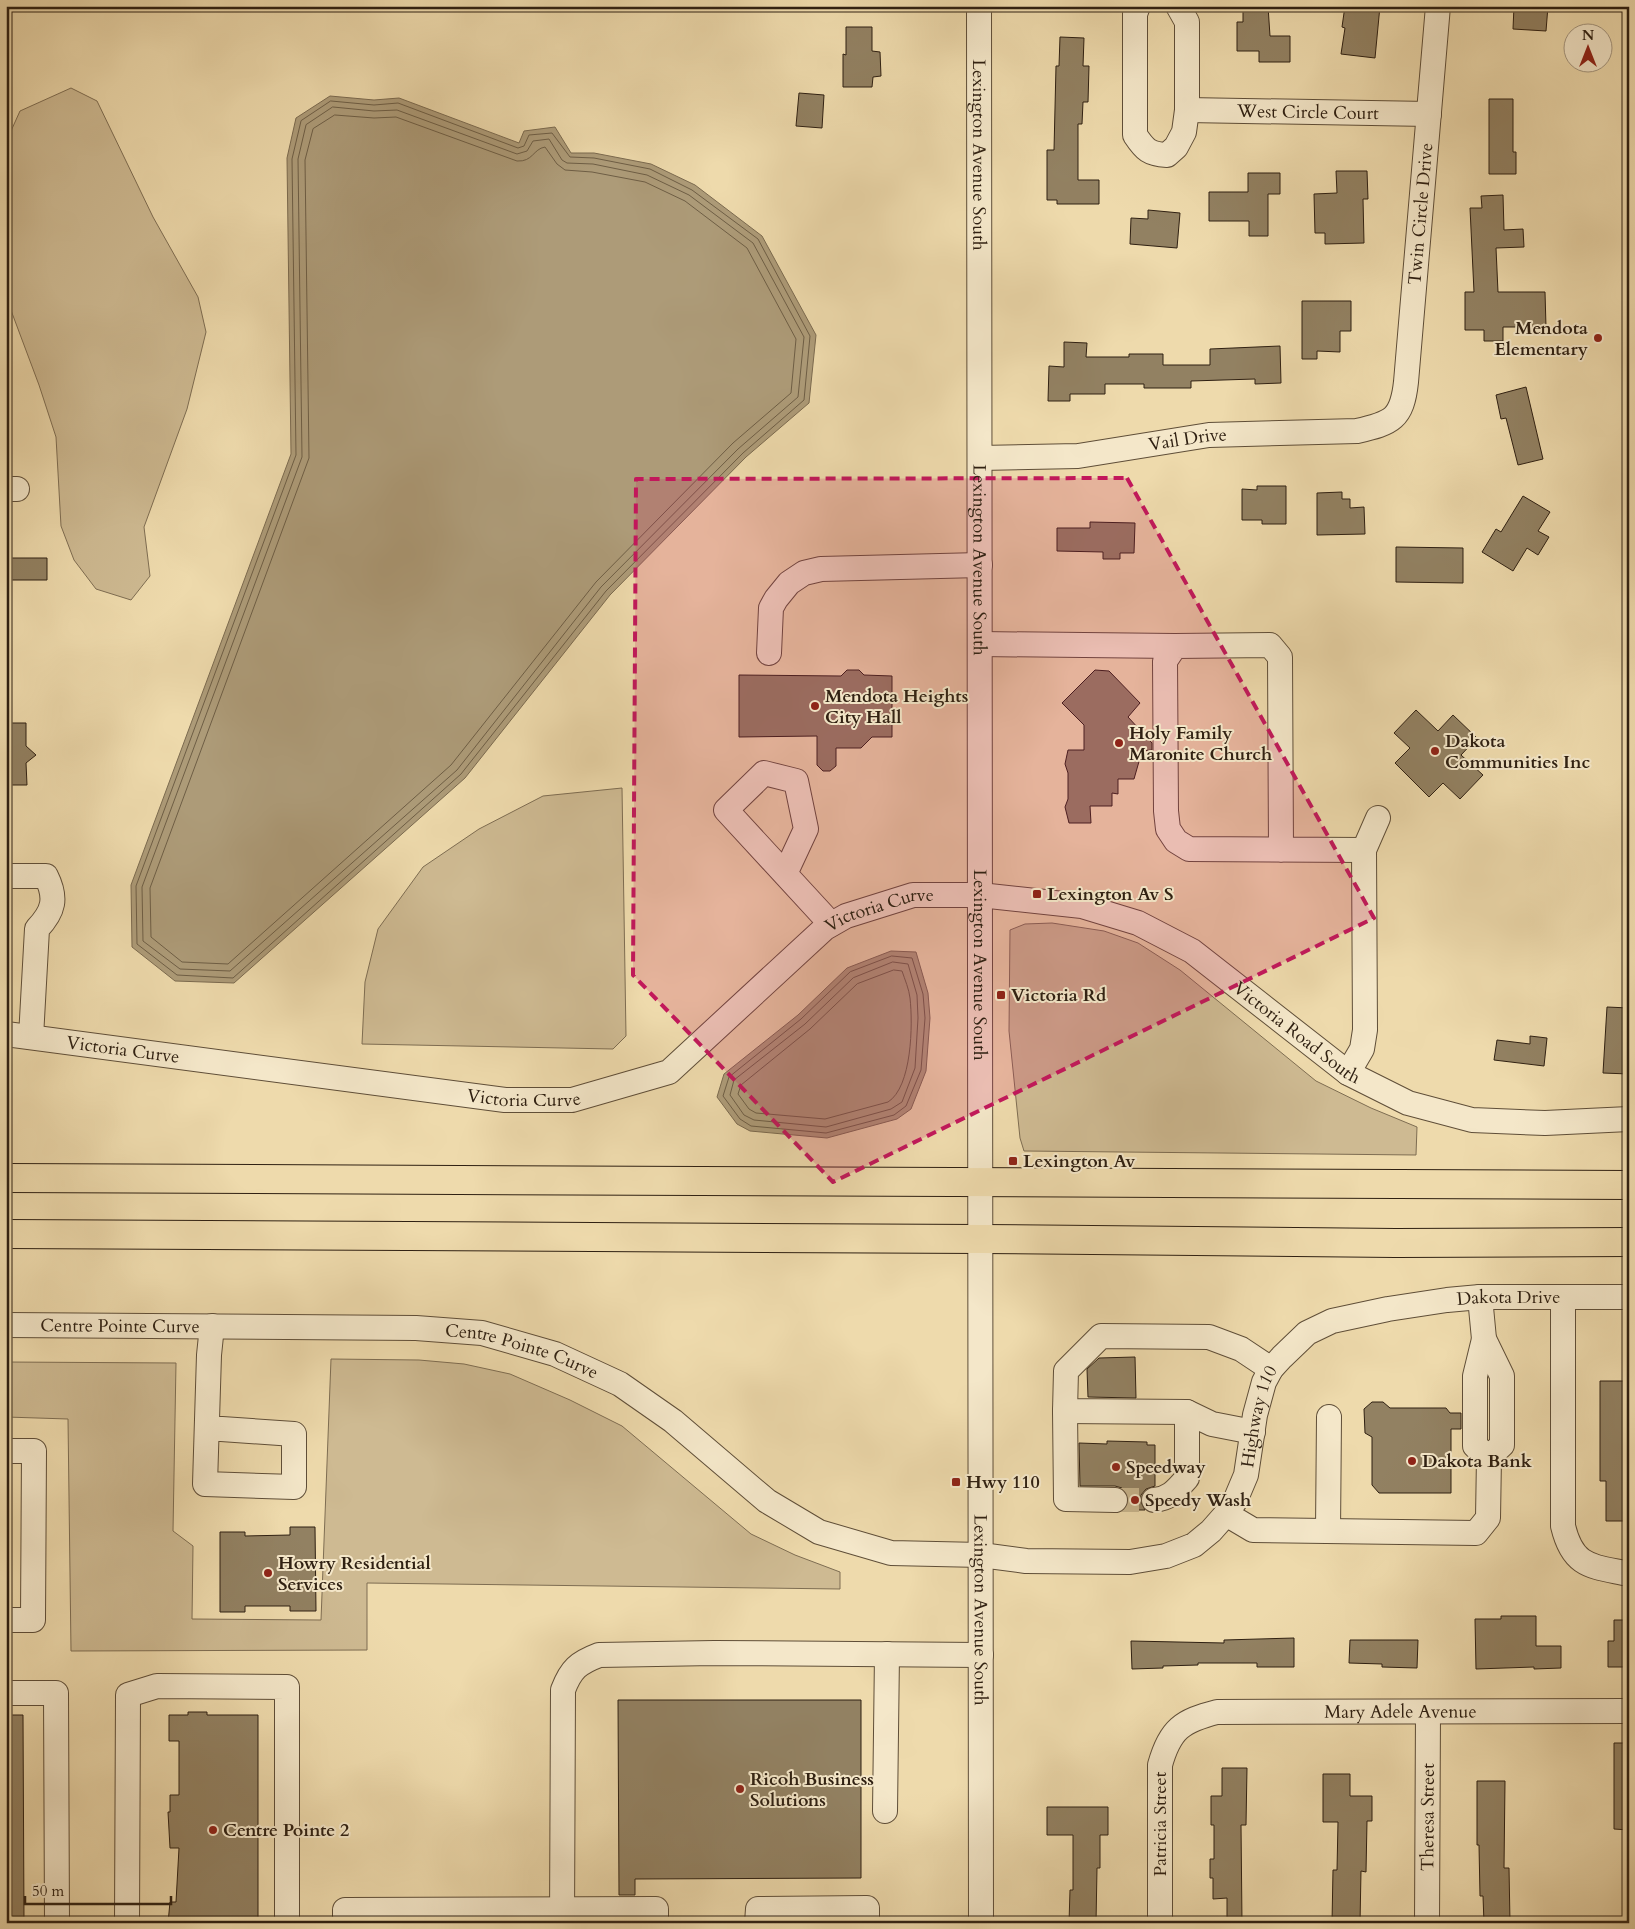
<svg xmlns="http://www.w3.org/2000/svg" width="1635" height="1929" font-family="Cardo,serif">
  <style>
    .green { fill: #ceba92; stroke: #7e6d52 }
    .water { fill: #ad9b78; stroke: #7b6a4f }
    .lines { fill: none; stroke-linecap: round; stroke-linejoin: round }
    .shore { stroke: #6e5e45; stroke-width: 1 }
    .building { fill: #928162; stroke: #2f2012 }
    .minor-tunnel { stroke: #c8b58d; stroke-width: 24; stroke-dasharray: 24 12; stroke-linecap: butt }
    .minor-casing { stroke: #5f4e38; stroke-width: 26 }
    .highway-casing { stroke: #2f2012; stroke-width: 30 }
    .minor { stroke: #f4e7c9; stroke-width: 24 }
    .highway { stroke: #eedaac; stroke-width: 28 }
    .marked { fill: #c2185b; fill-opacity: 0.2; stroke: #c2185b; stroke-width: 4; stroke-dasharray: 10 6; stroke-linejoin: round }
    .poi-dot { fill: #8f2418; stroke: #f4e7c9; stroke-width: 2 }
    .labels { text-anchor: middle; dominant-baseline: central; stroke-width: 4; stroke-linejoin: round; paint-order: stroke }
    .street-label { font-size: 18px; fill: #2f2012; stroke: #f4e7c9 }
    .poi-label { font-size: 18px; font-weight: bold; fill: #2f2012; stroke: #f4e7c9; text-anchor: start }
  </style>
  <rect width="100%" height="100%" fill="#eedaac"/>
  <filter id="stains"><feTurbulence type="fractalNoise" baseFrequency=".004" numOctaves="4"/><feColorMatrix values="0 0 0 0 .2 0 0 0 0 .09 0 0 0 0 .02 0 0 0 .5 -.17"/></filter>
  <radialGradient id="worn" r=".72"><stop offset=".6" stop-color="#630" stop-opacity="0"/><stop offset="1" stop-color="#630" stop-opacity=".3"/></radialGradient>
  <path class="green" d="M71,88L97,101L153,217L198,297L206,332L187,409L144,527L150,576L131,600L96,589L74,560L61,526L56,437L39,385L6,297V142L20,111Z
    M622,788L626,1036L613,1049L362,1044L365,982L378,929L423,867L479,829L543,796Z
    M1052,923L1104,931L1138,943L1180,970L1316,1081L1371,1108L1417,1127L1416,1155L1024,1151L1020,1138L1009,1031L1010,930L1025,924Z
    M331,1359L419,1360L464,1364L510,1374L570,1400L622,1426L751,1534L795,1555L840,1572V1589L367,1583V1650L71,1651L68,1419L6,1417V1362L176,1363L173,1531L193,1546L192,1619L321,1620Z"/>
  <path class="water" d="M330,96L374,100L399,98L519,143L524,131L555,127L571,153H594L651,164L695,185L762,236L816,335L809,403L746,457L610,595L465,778L234,983L175,981L132,947L131,885L291,454L287,158L296,118Z
    M891,951L916,952L928,993L930,1018L926,1071L911,1109L897,1119L827,1138L750,1131L737,1124L717,1097L724,1074L798,1015L847,968Z"/>
  <g class="lines">
    <path class="shore" d="M331,101L374,105L398,103L518,148L524,146L529,135L552,133L570,157L594,158L650,169L692,190L758,239L810,336L804,400L743,453L606,591L461,774L233,978L177,975L137,944L136,886L296,455L292,159L301,121Z
      M333,107L374,111L397,110L517,154L527,151L533,141L549,139L562,160L567,163L593,164L647,175L689,195L753,243L804,337L798,397L738,449L601,587L457,770L230,971L180,969L143,941L142,887L302,457L298,159L306,125Z
      M335,115L374,118L396,117L517,161C533,162 533,149 545,147L557,164L565,170L592,172L645,182L685,201L747,248L796,339L791,393L733,443L596,582L451,765L228,964L182,962L151,937L150,888L309,458L305,160L313,129Z
      M892,956L912,958L923,994L925,1018L921,1070L906,1106L894,1115L826,1133L751,1126L740,1119L723,1096L729,1077L801,1019L850,972Z
      M893,962L908,964L917,995L918,1018L915,1068L902,1102L891,1109L826,1127L754,1120L744,1115L730,1095L734,1080L805,1024L853,978Z
      M894,970L902,971C905,980 909,989 910,998C913,1024 912,1087 888,1102L825,1119L756,1113L749,1109L738,1094L741,1085L810,1029L857,984Z"/>
  </g>
  <path class="building" d="M1252,6H1268L1270,36H1290V62H1259V51H1237V22H1243V7Z
    M1345,6H1380L1375,58L1341,54L1345,28L1342,27Z
    M1514,6H1548L1546,31L1513,29Z
    M846,27H872V51L880,52L881,76L873,77L872,87H843V54L846,55Z
    M1060,37L1084,38L1083,66H1089L1088,102H1083L1082,124H1078V180H1099V204H1057V200H1047V150H1054L1056,66H1059Z
    M799,93L824,95L822,128L796,126Z
    M1489,99H1513V152H1516V174H1489Z
    M1336,171H1367L1368,199H1363L1364,243L1325,244V233H1315L1314,194L1337,193Z
    M1248,173H1280V194H1268V236H1249V221H1209V192H1248Z
    M1503,195L1504,230L1523,229L1524,247L1496,248L1498,292H1545L1546,327H1503V341H1484V330H1465V292H1474L1470,208H1482L1481,196Z
    M1148,210L1180,213L1177,248L1130,244L1131,218L1148,219Z
    M1302,301H1351V331H1340V352L1317,351V359H1302Z
    M1064,342L1087,343L1086,357H1129V354H1163V365H1210V349L1280,346L1281,383L1255,384V379L1191,381V388H1144V384H1105V394H1070V401H1048L1049,366L1064,367Z
    M1526,387L1543,459L1518,465L1506,418L1501,419L1496,395Z
    M1257,486H1286V524H1262V520H1242V489L1257,490Z
    M1342,492V499H1350V508L1364,507L1365,534L1317,535V493Z
    M1523,496L1550,512L1538,531L1549,537L1538,555L1527,548L1513,571L1482,552L1496,529L1501,532Z
    M1090,522L1135,523L1134,553H1120V559H1103V552L1057,551V528H1090Z
    M1396,547L1463,548V583L1396,582Z
    M6,558H47V580H6Z
    M847,670H859L864,675L892,676V737H872L861,748H836V766L830,771H823L817,765V736L739,737V675L841,676Z
    M1095,670L1109,671L1140,703L1128,717L1152,743V750L1142,751L1134,779H1118V794L1112,793V806H1090L1091,823H1069L1065,807L1068,799V773L1065,764L1068,750H1084V725L1062,703Z
    M1416,710L1438,731L1453,715L1477,738L1461,755L1483,775L1460,799L1443,783L1429,797L1395,763L1410,748L1394,733Z
    M6,723H26V746L36,755L26,763L27,785H6Z
    M1607,1007L1629,1008V1074L1603,1073Z
    M1530,1036L1547,1038L1544,1066L1494,1060L1497,1040L1530,1044Z
    M1135,1357L1136,1398L1088,1397L1087,1369L1099,1358Z
    M1600,1381H1629V1521H1606V1481H1600Z
    M1372,1402H1383L1390,1408H1446L1450,1413H1461V1429H1451V1493H1379L1372,1485V1437L1365,1433L1364,1409Z
    M1107,1441L1147,1442V1445H1155V1486L1146,1489L1141,1495V1502L1145,1510H1124L1129,1500L1127,1493L1122,1488L1115,1486H1080L1079,1443L1107,1444Z
    M290,1527H315L316,1611H290V1606H245V1612H220V1532H245V1536L290,1535Z
    M1501,1616H1536V1646H1561V1668L1534,1669V1667L1476,1669L1475,1619H1501Z
    M1614,1620H1629V1667H1608V1641H1614Z
    M1294,1638V1667H1257V1663H1198V1665L1163,1666V1668L1132,1669L1131,1641L1224,1643V1640Z
    M1350,1640H1418L1417,1668L1382,1667V1664L1349,1663Z
    M618,1700H861V1878L635,1879V1895H619Z
    M188,1712H207V1715H258V1923H168L170,1902H176L179,1848H170L168,1812H170V1795H179V1741H169V1715H188Z
    M6,1715H23L24,1923H6Z
    M1614,1743H1629V1830L1614,1829Z
    M1222,1768H1247L1246,1825H1241L1242,1923H1227V1898L1213,1899V1878H1210V1859H1214V1825H1211V1796H1222Z
    M1323,1774H1350V1796H1372V1821H1367L1366,1872L1361,1871L1360,1923H1332L1333,1870H1337L1338,1822H1323Z
    M1477,1781H1505L1504,1868H1509L1510,1923H1484L1483,1896H1480L1479,1845H1477Z
    M1047,1807H1108V1835H1100V1868H1097L1096,1923H1069L1070,1890H1073V1835H1047Z"/>
  <g class="lines">
    <path class="minor-tunnel" d="M1115,1500H1154"/>
    <defs>
      <g id="minor">
        <path id="s1" d="M979,6L981,1923"/>
        <path d="M1138,6L1135,14V135C1145,150 1149,154 1167,155L1176,147L1184,132L1187,110V22L1178,6"/>
        <path id="s2" d="M1187,110L1429,114"/>
        <path id="s3" d="M980,458L1078,456L1209,435L1357,431C1392,423 1402,419 1406,382L1438,6"/>
        <path d="M6,489H17"/>
        <path d="M980,644L1175,646"/>
        <path d="M769,653L771,608L776,599L789,583L804,573L821,569L980,565"/>
        <path d="M1281,850L1280,657L1270,645L1175,646L1165,661L1166,811L1168,829L1176,841L1189,849L1364,850"/>
        <path d="M785,874L806,829L796,781L764,773L726,810L831,924"/>
        <path d="M6,876H46C57,898 54,911 37,929L31,1037"/>
        <path id="s4" d="M6,1034L505,1100H572L669,1072L825,928L846,916L913,895H980L1082,906L1138,923L1192,951L1348,1073L1408,1103L1472,1120L1545,1123L1629,1119"/>
        <path d="M1348,1073L1362,1049L1365,1030L1364,850L1378,818"/>
        <path d="M1563,1297V1526C1573,1568 1592,1566 1629,1574"/>
        <path id="s5" d="M6,1325L416,1328L482,1333L555,1354L620,1384L673,1421L767,1501L819,1532L891,1553L981,1555L1026,1561L1130,1562L1166,1556L1194,1545L1211,1531L1226,1514L1235,1501L1246,1475L1255,1415L1264,1382L1271,1369L1282,1357L1307,1333L1332,1321L1388,1309L1447,1300L1480,1297H1629"/>
        <path d="M1484,1339L1475,1376V1446L1489,1457"/>
        <path d="M1065,1411L1066,1499L1115,1500"/>
        <path d="M207,1428L294,1434V1487L205,1484L209,1355L212,1326"/>
        <path d="M1253,1432L1212,1424L1187,1412L1065,1411L1066,1371L1101,1336L1209,1337L1241,1349L1271,1369"/>
        <path d="M6,1451H34L33,1620H6"/>
        <path d="M1154,1500C1170,1499 1177,1489 1187,1478V1412"/>
        <path d="M1226,1514L1253,1530L1476,1533L1488,1518L1489,1457L1502,1445V1376L1484,1339L1480,1297"/>
        <path d="M1328,1531L1329,1417"/>
        <path d="M6,1693H56L57,1923"/>
        <path d="M885,1811L887,1654"/>
        <path d="M127,1923L128,1695L157,1686L287,1687V1923"/>
        <path d="M345,1923V1910L656,1909V1923"/>
        <path d="M562,1923L563,1690C571,1669 578,1663 599,1655L714,1653L981,1655"/>
        <path d="M757,1923L758,1909L867,1908V1923"/>
        <path id="s6" d="M1160,1923V1765C1170,1729 1182,1721 1217,1712L1629,1711"/>
        <path id="s7" d="M1427,1923L1428,1712"/>
      </g>
      <path id="highway" d="M6,1178L1629,1185
        M6,1234L981,1239L1396,1243L1629,1242"/>
    </defs>
    <use href="#minor" class="minor-casing"/>
    <use href="#highway" class="highway-casing"/>
    <use href="#minor" class="minor"/>
    <use href="#highway" class="highway"/>
  </g>
  <path class="marked" d="M1127,478L1374,918L833,1182L633,975L636,479Z"/>
  <g class="poi-dot">
    <circle cx="1598" cy="338" r="5"/>
    <circle cx="815" cy="706" r="5"/>
    <circle cx="1119" cy="743" r="5"/>
    <circle cx="1435" cy="751" r="5"/>
    <rect x="1032" y="889" width="10" height="10" rx="2.5"/>
    <rect x="996" y="990" width="10" height="10" rx="2.5"/>
    <rect x="1008" y="1156" width="10" height="10" rx="2.5"/>
    <circle cx="1412" cy="1461" r="5"/>
    <circle cx="1116" cy="1467" r="5"/>
    <rect x="951" y="1477" width="10" height="10" rx="2.5"/>
    <circle cx="1135" cy="1500" r="5"/>
    <circle cx="268" cy="1573" r="5"/>
    <circle cx="740" cy="1789" r="5"/>
    <circle cx="213" cy="1830" r="5"/>
  </g>
  <g class="labels">
    <g class="street-label">
      <text stroke="none"><textPath href="#s2" startOffset="121">West Circle Court</textPath></text>
      <text stroke="none"><textPath href="#s1" startOffset="149">Lexington Avenue South</textPath></text>
      <text stroke="none"><textPath href="#s3" startOffset="625">Twin Circle Drive</textPath></text>
      <text stroke="none"><textPath href="#s3" startOffset="209">Vail Drive</textPath></text>
      <text stroke="none"><textPath href="#s1" startOffset="554">Lexington Avenue South</textPath></text>
      <text stroke="none"><textPath href="#s4" startOffset="942">Victoria Curve</textPath></text>
      <text stroke="none"><textPath href="#s1" startOffset="959">Lexington Avenue South</textPath></text>
      <text stroke="none"><textPath href="#s4" startOffset="1400">Victoria Road South</textPath></text>
      <text stroke="none"><textPath href="#s4" startOffset="118">Victoria Curve</textPath></text>
      <text stroke="none"><textPath href="#s4" startOffset="522">Victoria Curve</textPath></text>
      <text stroke="none"><textPath href="#s5" startOffset="1709">Dakota Drive</textPath></text>
      <text stroke="none"><textPath href="#s5" startOffset="114">Centre Pointe Curve</textPath></text>
      <text stroke="none"><textPath href="#s5" startOffset="519">Centre Pointe Curve</textPath></text>
      <text stroke="none"><textPath href="#s5" startOffset="1402">Highway 110</textPath></text>
      <text stroke="none"><textPath href="#s1" startOffset="1604">Lexington Avenue South</textPath></text>
      <text stroke="none"><textPath href="#s6" startOffset="425">Mary Adele Avenue</textPath></text>
      <text stroke="none"><textPath href="#s7" startOffset="106">Theresa Street</textPath></text>
      <text transform="translate(1160 1824) rotate(-90)">Patricia Street</text>
    </g>
    <g class="poi-label">
      <text x="1588" y="328" text-anchor="end">Mendota<tspan x="1588" dy="21">Elementary</tspan></text>
      <text x="825" y="696">Mendota Heights<tspan x="825" dy="21">City Hall</tspan></text>
      <text x="1129" y="733">Holy Family<tspan x="1129" dy="21">Maronite Church</tspan></text>
      <text x="1445" y="741">Dakota<tspan x="1445" dy="21">Communities Inc</tspan></text>
      <text x="1047" y="894">Lexington Av S</text>
      <text x="1011" y="995">Victoria Rd</text>
      <text x="1023" y="1161">Lexington Av</text>
      <text x="1422" y="1461">Dakota Bank</text>
      <text x="1126" y="1467">Speedway</text>
      <text x="966" y="1482">Hwy 110</text>
      <text x="1145" y="1500">Speedy Wash</text>
      <text x="278" y="1563">Howry Residential<tspan x="278" dy="21">Services</tspan></text>
      <text x="750" y="1779">Ricoh Business<tspan x="750" dy="21">Solutions</tspan></text>
      <text x="223" y="1830">Centre Pointe 2</text>
    </g>
  </g>
  <rect width="1635" height="1929" fill="none" stroke="#eedaac" stroke-width="25"/>
  <rect x="8" y="8" width="1620" height="1914" fill="none" stroke="#2f2012" stroke-width="2.5"/>
  <rect x="12" y="12" width="1610" height="1904" fill="none" stroke="#2f2012"/>
  <g transform="translate(1588 48)"><circle r="24" fill="#f4e7c9" stroke="#a59780"/>
  <path d="M0-4L9 19L0 12L-9 19Z" fill="#8f2418"/>
  <text y="-8" font-size="14" font-weight="bold" text-anchor="middle" fill="#2f2012">N</text>
  </g>
  <path d="M25 1896v8h146v-8" fill="none" stroke="#2f2012" stroke-width="2.5"/>
  <text x="32" y="1896" font-size="15" fill="#2f2012" stroke="#f4e7c9" stroke-width="4" paint-order="stroke">50 m</text>
  <rect width="100%" height="100%" filter="url(#stains)"/>
  <rect width="100%" height="100%" fill="url(#worn)"/>
</svg>
